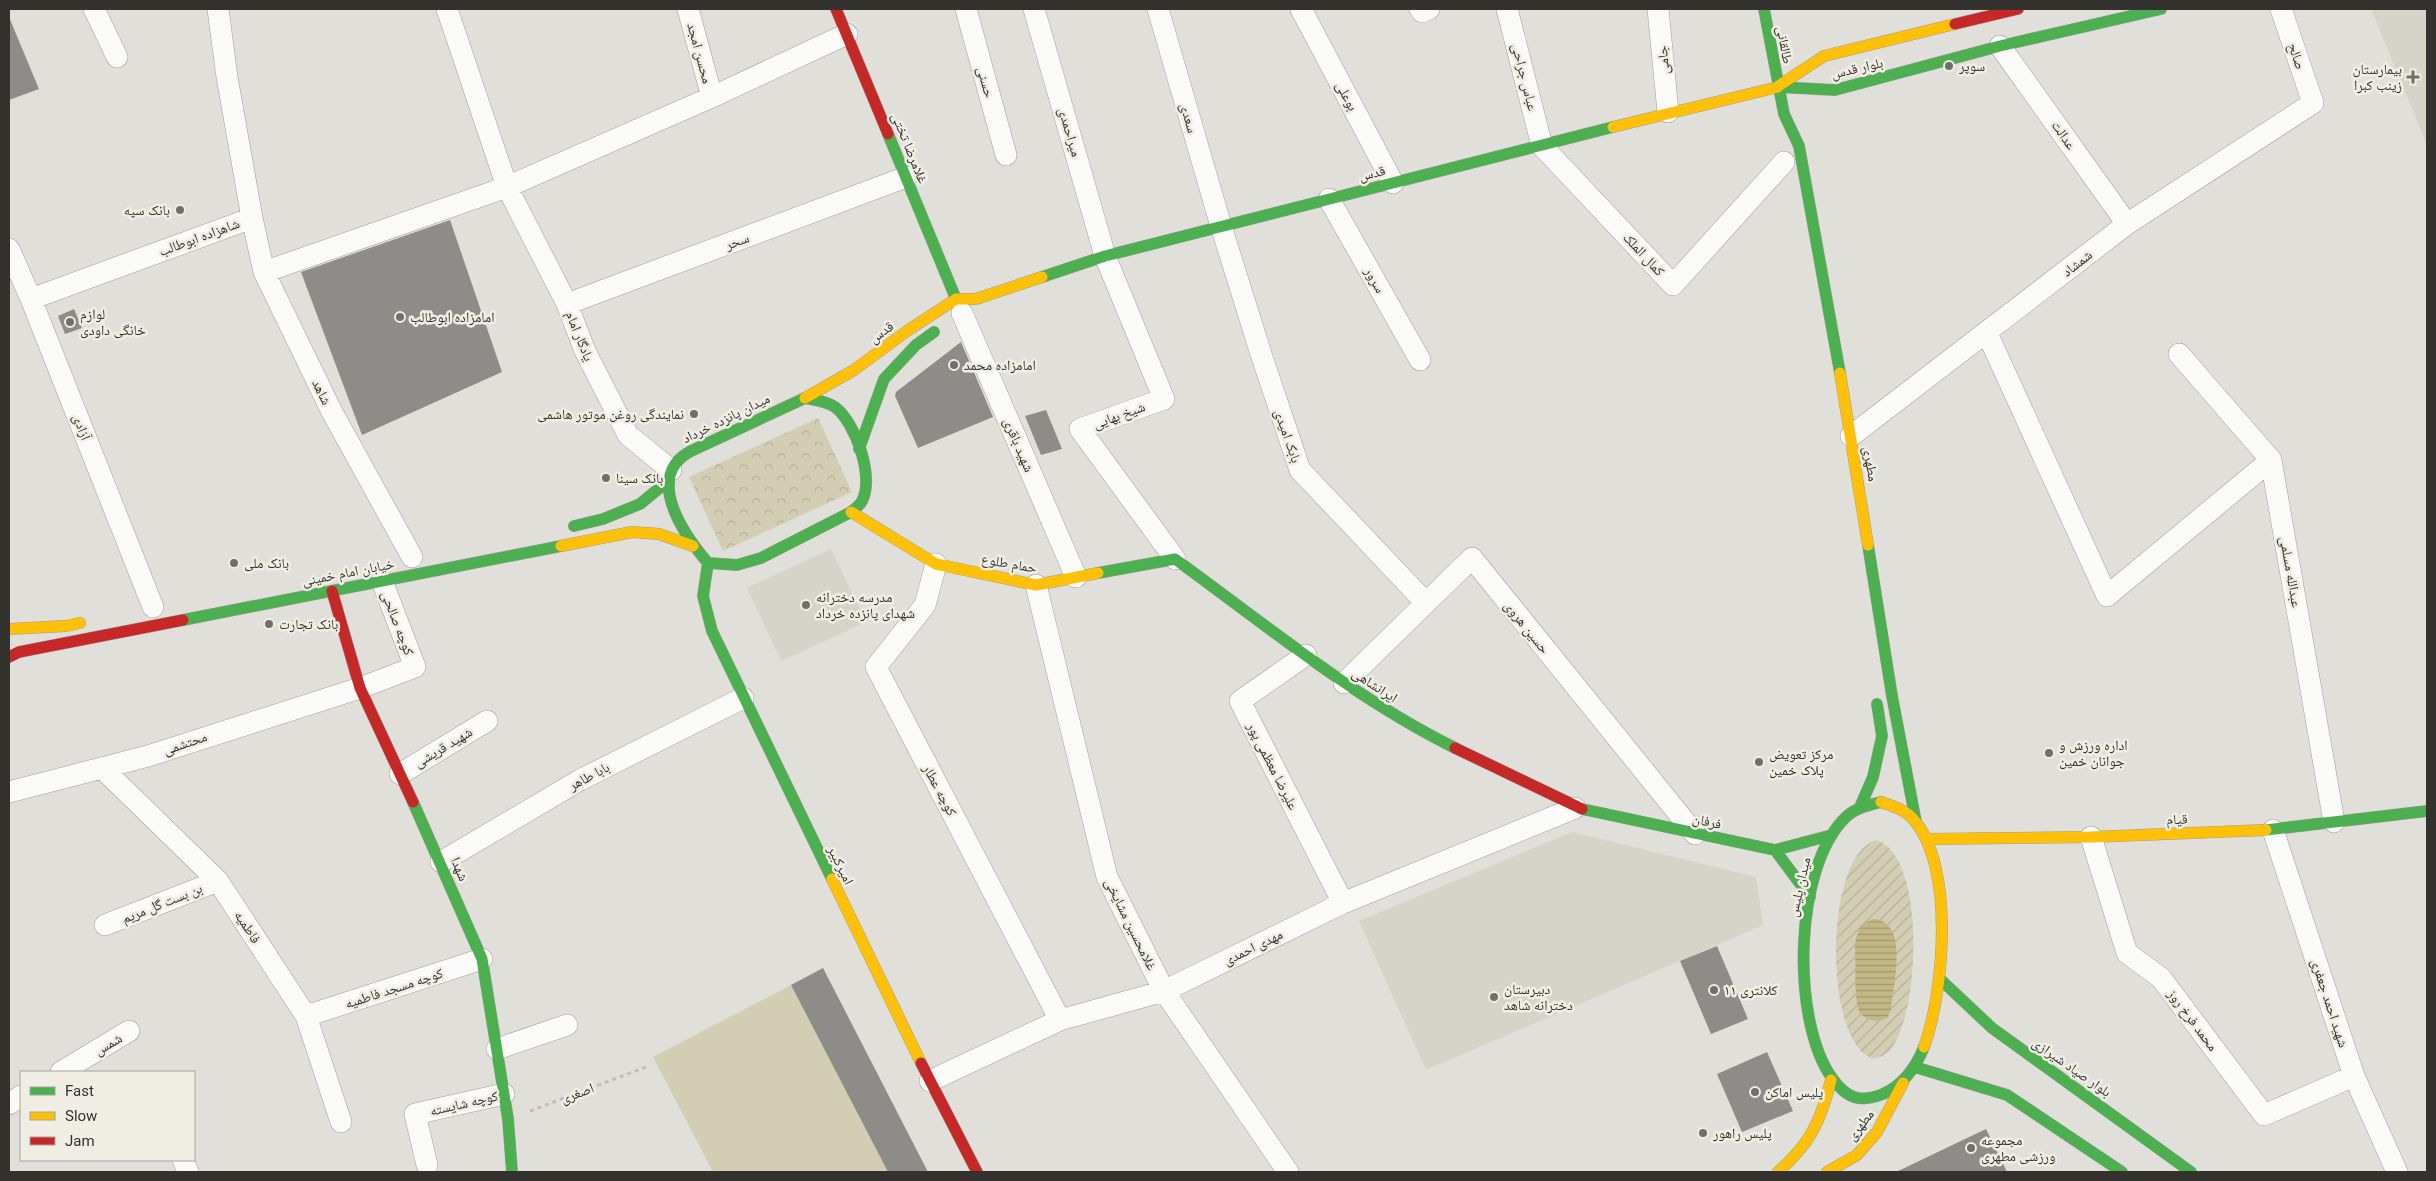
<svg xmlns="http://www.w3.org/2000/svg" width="2436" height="1181" font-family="Roboto,'Noto Naskh Arabic',sans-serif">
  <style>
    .built { fill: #d6d4c8 }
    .grass { fill: #d3cdb4 }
    .forest { fill: url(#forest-crowns) }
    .garden { fill: url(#garden-furrows) }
    .water { fill: url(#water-rules) }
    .building { fill: #8d8c88 }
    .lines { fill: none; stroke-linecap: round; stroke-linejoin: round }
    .street-casing { stroke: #9f9e9a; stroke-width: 22 }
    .fast-casing { stroke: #9f9e9a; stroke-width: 12 }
    .slow-casing { stroke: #9f9e9a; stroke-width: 12 }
    .jam-casing { stroke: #9f9e9a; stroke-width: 12 }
    .path { stroke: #bfbebc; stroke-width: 3; stroke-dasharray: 4 4; stroke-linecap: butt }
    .street { stroke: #fafaf9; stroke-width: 21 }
    .fast { stroke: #4caf50; stroke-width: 11 }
    .slow { stroke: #ffc107; stroke-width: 11 }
    .jam { stroke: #c62828; stroke-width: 11 }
    .poi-dot { fill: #706f6a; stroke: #f0eee4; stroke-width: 2 }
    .labels { text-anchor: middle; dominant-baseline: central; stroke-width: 5; stroke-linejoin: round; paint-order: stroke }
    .street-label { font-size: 14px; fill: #33322e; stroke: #f0eee4 }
    .poi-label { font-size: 14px; fill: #33322e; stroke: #f0eee4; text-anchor: start }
  </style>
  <defs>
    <pattern id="forest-crowns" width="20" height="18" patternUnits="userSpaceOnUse" patternTransform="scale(1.25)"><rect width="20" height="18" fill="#d3cdb4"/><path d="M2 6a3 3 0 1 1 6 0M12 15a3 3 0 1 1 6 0" fill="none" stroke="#b6b09b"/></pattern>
    <pattern id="garden-furrows" width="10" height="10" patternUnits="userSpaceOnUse" patternTransform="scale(1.25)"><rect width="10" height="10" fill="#d3cdb4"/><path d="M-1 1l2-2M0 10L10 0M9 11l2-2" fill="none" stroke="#b6b09b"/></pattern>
    <pattern id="water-rules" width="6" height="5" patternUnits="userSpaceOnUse" patternTransform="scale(1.25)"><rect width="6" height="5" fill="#c3b885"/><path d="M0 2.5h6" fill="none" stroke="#9f966d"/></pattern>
  </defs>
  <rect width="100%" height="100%" fill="#e0dfda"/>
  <path class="built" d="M2371,9H2427V145Z
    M831,549L866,622L781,661L747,588Z
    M1572,832L1756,877L1763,925L1426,1070L1359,921Z"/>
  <path class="grass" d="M791,985L888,1172H713L653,1057Z"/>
  <path class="forest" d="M818,418L852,492L723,551L689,477Z"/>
  <path class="garden" d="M1876,840C1927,855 1920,1016 1890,1050C1886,1055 1880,1057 1874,1059C1822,1044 1824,855 1876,840Z"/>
  <path class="water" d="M1873,919C1910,921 1893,985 1891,1009L1888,1017C1878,1024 1862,1021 1858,1008C1854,991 1856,965 1855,947L1856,938L1861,925Z"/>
  <path class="building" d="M9,17L39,89L9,100Z
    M450,220L502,372L362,435L301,272Z
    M74,309L82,328L65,334L58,316Z
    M961,342L993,417L918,448L895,396L896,392Z
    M1046,410L1062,449L1041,455L1025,416Z
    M1717,946L1748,1019L1711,1034L1680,961Z
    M823,968L928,1172H888L791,985Z
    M1767,1052L1793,1111L1742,1132L1717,1074Z
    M1986,1129L2007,1172H1896Z"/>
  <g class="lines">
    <defs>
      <path id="street" d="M94,9L117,57
        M218,9L227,77L252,218L264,272L332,412L412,557
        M447,9L507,187L567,304L585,351L628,435L671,470
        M688,9L712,97
        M966,9L1006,155
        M1034,9L1105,256L1164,399L1080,429L1175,559
        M1158,9L1221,226L1261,354L1300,470L1426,603
        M1301,9L1393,183
        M1420,9L1422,12L1429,9
        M1507,9L1542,146L1673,285L1784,162
        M1658,9L1668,112
        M2000,46L2127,224
        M1329,199L1420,360
        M9,249L31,299L153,607
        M264,272L507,187L712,97L847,34
        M31,299L252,218
        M567,304L906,177
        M962,313L1076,577
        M1987,333L2107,596L2271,460
        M2179,354L2271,460L2334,822
        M1851,436L2127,224L2313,103L2281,9
        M936,564L925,605L876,667L1060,1020
        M1036,585L1107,877L1164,991L1288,1172
        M1306,655L1240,701L1343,903
        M1344,683L1472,558L1695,834
        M102,768L218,881L306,1016L341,1122
        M400,774L487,721
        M9,792L148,756L360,688L415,667L382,581
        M2273,830L2354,1076L2397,1172
        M2091,837L2127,953L2161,978L2264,1115L2354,1076
        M441,862L580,780L743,698
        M105,925L218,881
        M306,1016L482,959
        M497,1049L567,1025
        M61,1072L129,1031
        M930,1081L1060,1020L1164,991L1343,903L1575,808
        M9,1104L21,1096
        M183,1160L188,1172
        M427,1165L415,1114L504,1094"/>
      <path id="fast" d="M1764,9L1784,114L1799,146L1840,373
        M1778,87L1835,90L2000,46L2161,9
        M888,134L956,299
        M1042,277L1105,256L1613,127
        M805,398C815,400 826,401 835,407C855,422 875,477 862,501C860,505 855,509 851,512L761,558L737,565L708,563C684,535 643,476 691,451Z
        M859,449L884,379L916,345L934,332
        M574,526L603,519L640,504L668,481
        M1868,545L1892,696L1916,822
        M708,563L703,596L712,631L832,879
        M1098,573L1175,559C1266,625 1354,698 1455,748
        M183,620L561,546
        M413,802L482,959L508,1119L512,1172
        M1881,802C1869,805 1856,808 1847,816C1793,866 1791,1021 1832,1078C1847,1099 1860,1103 1883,1094C1903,1085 1916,1067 1924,1047
        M1860,807L1873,777L1882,736L1877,704
        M1582,809L1775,850L1832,835
        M2266,830L2427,811
        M1775,850L1810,897
        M1941,980L1992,1028L2191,1172
        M1915,1067L2007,1095L2122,1172"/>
      <path id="slow" d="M1777,87L1824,56L1955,24
        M1613,127L1778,87
        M1840,373L1868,545
        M805,398L854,370L907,331L956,299H976L1042,277
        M851,512L936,564L1036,585L1098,573
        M561,546L632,532L659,534L693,546
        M9,629L66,626L80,623
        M1881,802C1893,806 1906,810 1914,820C1955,868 1944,992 1924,1047
        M1926,839L2091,837L2266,830
        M832,879L921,1063
        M1778,1172C1810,1144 1821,1121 1831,1080
        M1827,1172L1857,1155L1877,1132L1903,1083"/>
      <path id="jam" d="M836,9L888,134
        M1955,24L2018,9
        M332,591L360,688L413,802
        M9,657L19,652L183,620
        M1455,748L1582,809
        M921,1063L977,1172"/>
    </defs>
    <use href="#street" class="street-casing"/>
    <use href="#fast" class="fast-casing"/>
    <use href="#slow" class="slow-casing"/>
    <use href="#jam" class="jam-casing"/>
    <path class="path" d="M530,1111L646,1067"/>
    <use href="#street" class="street"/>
    <use href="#fast" class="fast"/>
    <use href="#slow" class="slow"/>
    <use href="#jam" class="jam"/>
  </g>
  <g class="poi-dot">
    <circle cx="1949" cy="66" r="5"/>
    <path d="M2410.5 69.5h5v5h5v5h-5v5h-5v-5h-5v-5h5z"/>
    <circle cx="180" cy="210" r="5"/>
    <circle cx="400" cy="317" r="5"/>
    <circle cx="70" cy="322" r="5"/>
    <circle cx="954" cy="365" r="5"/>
    <circle cx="694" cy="414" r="5"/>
    <circle cx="606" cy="478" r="5"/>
    <circle cx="234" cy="563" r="5"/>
    <circle cx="806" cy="605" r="5"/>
    <circle cx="269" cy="624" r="5"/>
    <circle cx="2049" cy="753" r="5"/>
    <circle cx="1759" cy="762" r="5"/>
    <circle cx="1714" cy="990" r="5"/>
    <circle cx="1494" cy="997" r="5"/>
    <circle cx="1755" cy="1092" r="5"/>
    <circle cx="1703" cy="1133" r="5"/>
    <circle cx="1971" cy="1148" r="5"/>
  </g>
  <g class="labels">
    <g class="street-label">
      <text transform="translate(1785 45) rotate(80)">طالقانی</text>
      <text transform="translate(700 53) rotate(75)">محسن امجد</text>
      <text transform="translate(2297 56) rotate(71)">صالح</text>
      <text transform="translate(1663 60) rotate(-95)">جامی</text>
      <text transform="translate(1857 68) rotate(-13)">بلوار قدس</text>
      <text transform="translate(1525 77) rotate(76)">عباس جراحی</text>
      <text transform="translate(986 82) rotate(75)">حسنی</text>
      <text transform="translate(1347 96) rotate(62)">بوعلی</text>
      <text transform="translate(1189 118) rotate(74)">سعدی</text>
      <text transform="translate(1070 132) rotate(74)">میراحمدی</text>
      <text transform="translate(2064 135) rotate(55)">عدالت</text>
      <text transform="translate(910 148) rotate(68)">غلامرضا تختی</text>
      <text transform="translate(1372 173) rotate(-14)">قدس</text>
      <text transform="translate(199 237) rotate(-20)">شاهزاده ابوطالب</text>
      <text transform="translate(737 241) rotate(-21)">سحر</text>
      <text transform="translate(1644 254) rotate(47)">کمال الملک</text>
      <text transform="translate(2077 263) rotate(-38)">شمشاد</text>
      <text transform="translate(1375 280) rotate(61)">سرور</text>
      <text transform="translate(881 332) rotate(-36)">قدس</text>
      <text transform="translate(580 336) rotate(68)">یادگار امام</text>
      <text transform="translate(322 392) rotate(64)">شاهد</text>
      <text transform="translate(1119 415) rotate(-20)">شیخ بهایی</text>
      <text transform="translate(726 418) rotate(-26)">میدان پانزده خرداد</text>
      <text transform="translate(82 427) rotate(68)">آزادی</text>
      <text transform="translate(1288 436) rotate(71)">بابک امیدی</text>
      <text transform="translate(1019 445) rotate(67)">شهید باقری</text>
      <text transform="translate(1871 464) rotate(81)">مطهری</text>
      <text transform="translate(1009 563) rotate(10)">حمام طلوع</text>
      <text transform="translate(348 572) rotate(-11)">خیابان امام خمینی</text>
      <text transform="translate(2291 572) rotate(80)">عبدالله مسلمی</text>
      <text transform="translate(398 623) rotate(69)">کوچه صالحی</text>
      <text transform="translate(1527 627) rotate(51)">حسین هروی</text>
      <text transform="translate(1375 685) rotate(33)">ایرانشاهی</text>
      <text transform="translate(185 743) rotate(-19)">محتشمی</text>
      <text transform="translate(443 747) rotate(-31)">شهید قریشی</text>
      <text transform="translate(1273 766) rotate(63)">علیرضا معظمی پور</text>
      <text transform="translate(589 776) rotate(-28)">بابا طاهر</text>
      <text transform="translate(940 790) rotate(62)">کوچه عطار</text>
      <text transform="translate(2177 819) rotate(-2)">قیام</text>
      <text transform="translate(1707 821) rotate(12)">فرفان</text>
      <text transform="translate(841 865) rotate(64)">امیرکبیر</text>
      <text transform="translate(460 869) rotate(67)">شهدا</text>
      <text transform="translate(1799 887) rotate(-77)">میدان پلیس</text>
      <text transform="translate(162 903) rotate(-22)">بن بست گل مریم</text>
      <text transform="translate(1131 924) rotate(64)">غلامحسین مشایخی</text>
      <text transform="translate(248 927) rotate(57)">فاطمیه</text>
      <text transform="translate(1253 947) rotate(-26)">مهدی احمدی</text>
      <text transform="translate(394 988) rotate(-18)">کوچه مسجد فاطمیه</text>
      <text transform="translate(2330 1003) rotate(72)">شهید احمد جعفری</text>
      <text transform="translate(2193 1020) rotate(53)">محمد فرخ روز</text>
      <text transform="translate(108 1044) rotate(-31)">شمس</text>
      <text transform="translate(2072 1067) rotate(35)">بلوار صیاد شیرازی</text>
      <text transform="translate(577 1093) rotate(-21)">اصغری</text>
      <text transform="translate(464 1103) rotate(-13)">کوچه شایسته</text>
      <text transform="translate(1860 1125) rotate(-52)">مطهری</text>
    </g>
    <g class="poi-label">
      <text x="1959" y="66">سوپر</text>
      <text x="2402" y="69" text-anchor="end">بیمارستان<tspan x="2402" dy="16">زینب کبرا</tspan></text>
      <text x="170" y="210" text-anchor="end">بانک سپه</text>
      <text x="80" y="314">لوازم<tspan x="80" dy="16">خانگی داودی</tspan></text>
      <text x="410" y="317">امامزاده ابوطالب</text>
      <text x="964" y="365">امامزاده محمد</text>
      <text x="684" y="414" text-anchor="end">نمایندگی روغن موتور هاشمی</text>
      <text x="616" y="478">بانک سینا</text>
      <text x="244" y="563">بانک ملی</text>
      <text x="816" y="597">مدرسه دخترانه<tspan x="816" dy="16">شهدای پانزده خرداد</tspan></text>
      <text x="279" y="624">بانک تجارت</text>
      <text x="2059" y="745">اداره ورزش و<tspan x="2059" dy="16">جوانان خمین</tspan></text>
      <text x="1769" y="754">مرکز تعویض<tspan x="1769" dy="16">پلاک خمین</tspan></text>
      <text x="1504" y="989">دبیرستان<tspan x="1504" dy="16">دخترانه شاهد</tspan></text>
      <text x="1724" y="990">کلانتری ۱۱</text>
      <text x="1765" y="1092">پلیس اماکن</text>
      <text x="1713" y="1133">پلیس راهور</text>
      <text x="1981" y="1140">مجموعه<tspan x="1981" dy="16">ورزشی مطهری</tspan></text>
    </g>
  </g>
  <rect width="2436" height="1181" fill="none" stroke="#33322e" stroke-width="20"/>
  <rect x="20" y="1071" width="175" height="90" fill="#f0eee4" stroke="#a4a39b"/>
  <rect x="30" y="1087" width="25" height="8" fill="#4caf50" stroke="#a4a39b"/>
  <text x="65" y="1096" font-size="15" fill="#33322e">Fast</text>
  <rect x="30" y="1112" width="25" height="8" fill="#ffc107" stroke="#a4a39b"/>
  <text x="65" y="1121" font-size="15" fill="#33322e">Slow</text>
  <rect x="30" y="1137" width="25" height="8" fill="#c62828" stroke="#a4a39b"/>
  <text x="65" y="1146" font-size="15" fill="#33322e">Jam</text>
</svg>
